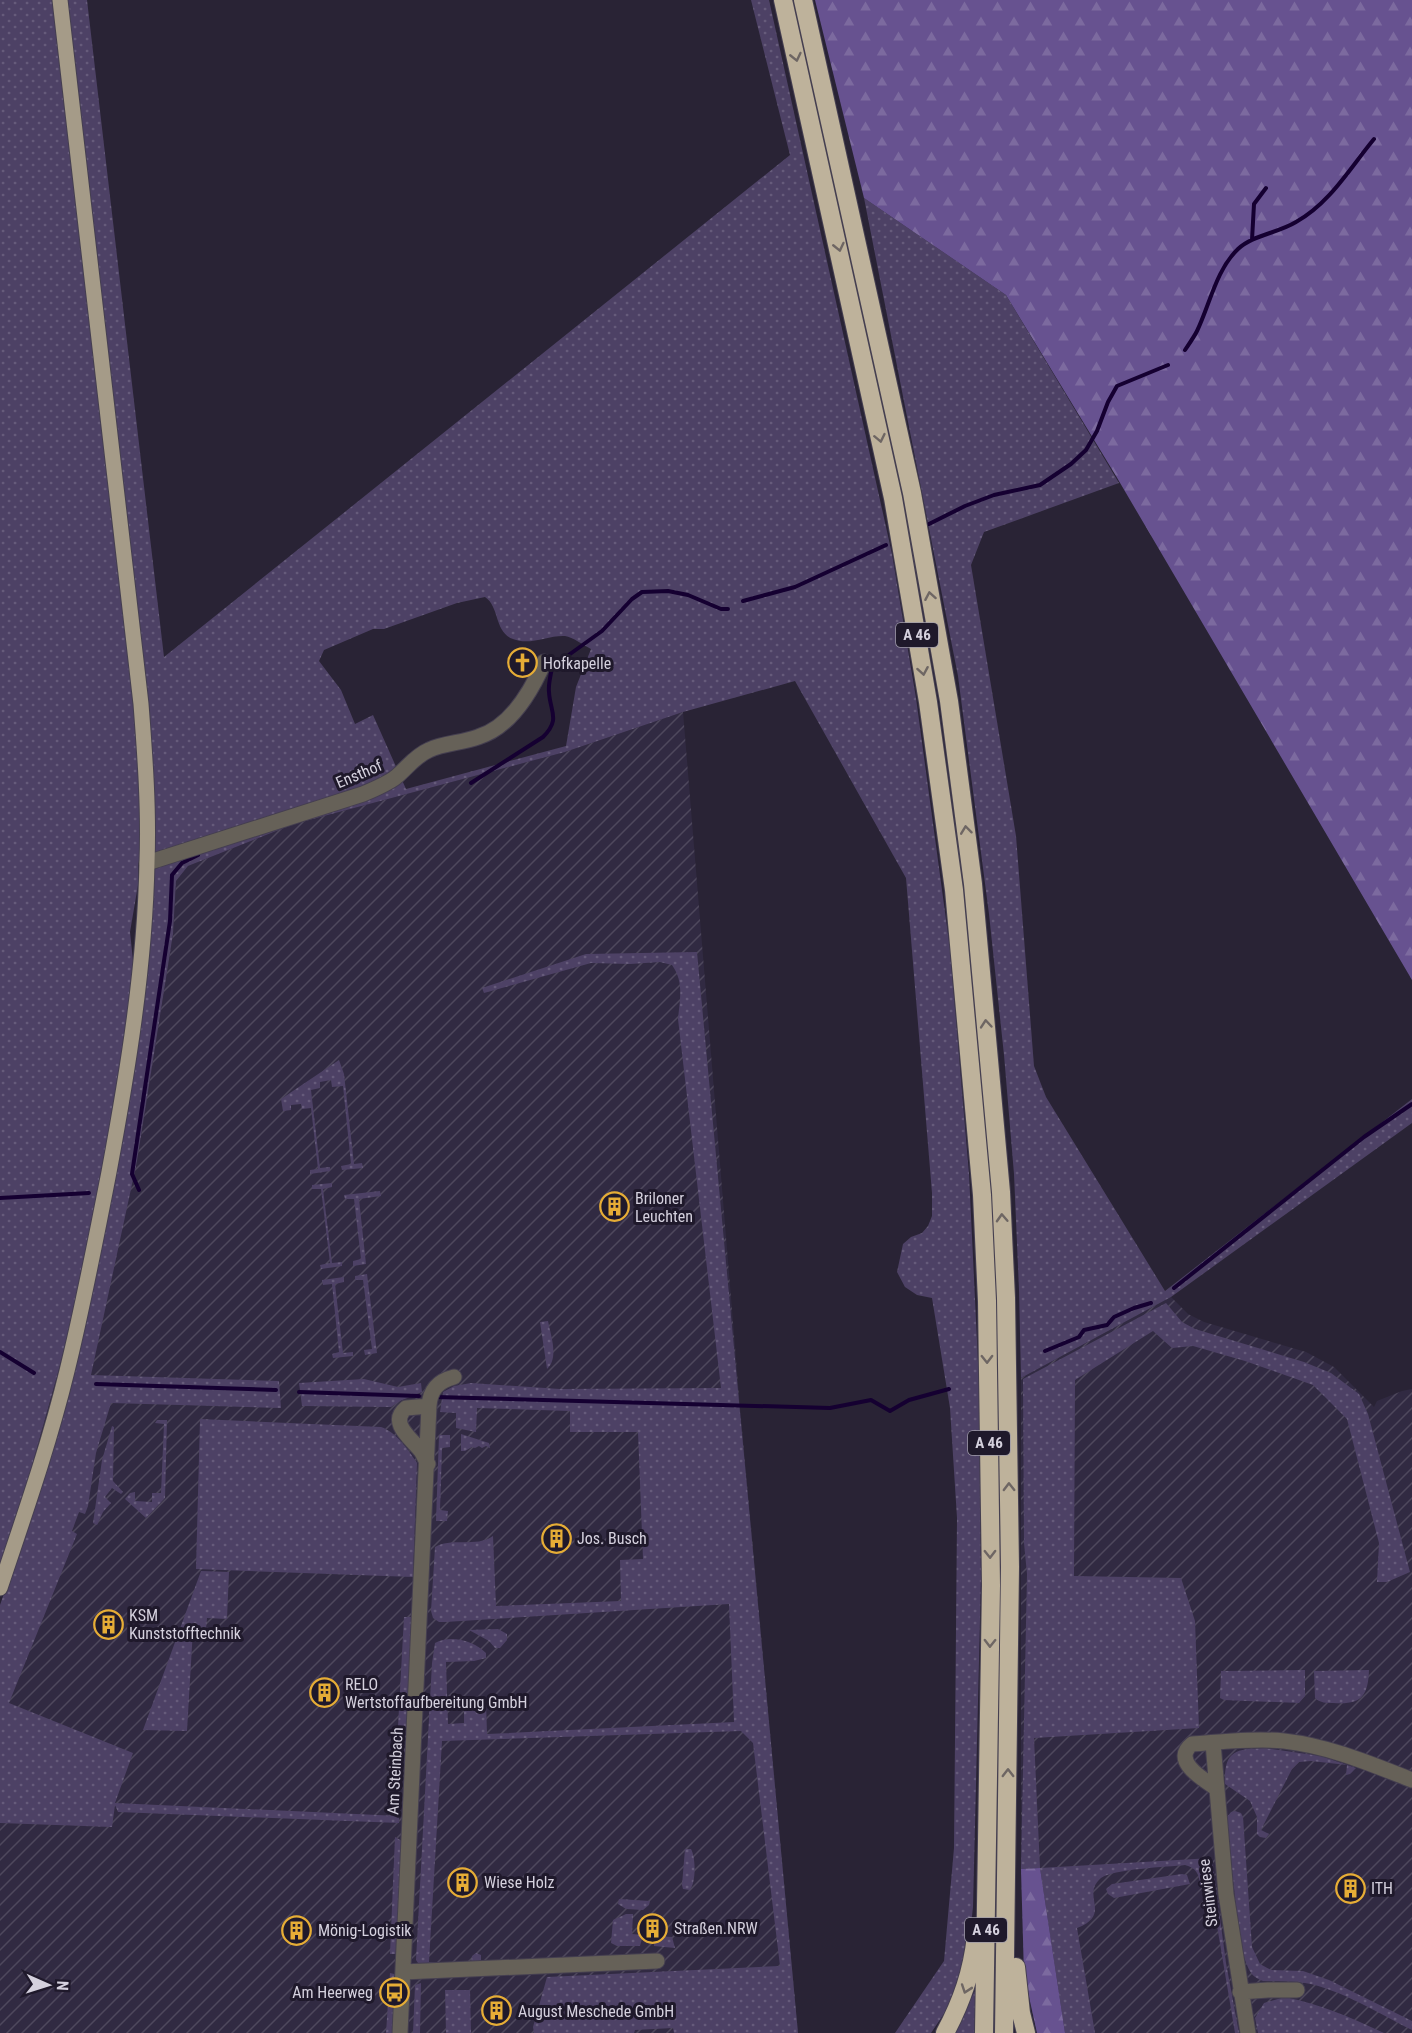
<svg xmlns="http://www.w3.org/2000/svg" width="1412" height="2033" font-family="'Roboto Condensed',sans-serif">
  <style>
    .industrial { fill: url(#industrial-furrows) }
    .grass { fill: url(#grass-dots); fill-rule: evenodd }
    .forest { fill: url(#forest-firs) }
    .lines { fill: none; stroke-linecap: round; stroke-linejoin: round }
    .stream { stroke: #150031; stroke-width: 4 }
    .minor-casing { stroke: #453f50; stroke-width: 17 }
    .major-casing { stroke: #453f50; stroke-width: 17 }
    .highway-casing { stroke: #453f50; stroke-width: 20 }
    .minor { stroke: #666158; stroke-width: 15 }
    .major { stroke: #a59b88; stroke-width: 15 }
    .highway { stroke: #beb29b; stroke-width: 18 }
    .oneway { stroke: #6e6663 }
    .labels { text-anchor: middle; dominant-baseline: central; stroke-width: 6; stroke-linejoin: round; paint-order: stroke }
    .shield { fill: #1f192b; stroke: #9e9aa8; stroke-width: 1.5 }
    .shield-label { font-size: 15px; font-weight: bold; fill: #d5d1de }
    .poi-label { font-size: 16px; fill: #d5d1de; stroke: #1f192b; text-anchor: start }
    .street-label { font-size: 16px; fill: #d5d1de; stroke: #1f192b }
  </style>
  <defs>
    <pattern id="industrial-furrows" width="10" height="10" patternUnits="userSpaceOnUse" patternTransform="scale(1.5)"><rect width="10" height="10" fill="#312a42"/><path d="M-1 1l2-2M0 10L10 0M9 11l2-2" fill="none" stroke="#4e485d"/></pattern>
    <pattern id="grass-dots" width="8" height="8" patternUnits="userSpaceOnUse" patternTransform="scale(1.5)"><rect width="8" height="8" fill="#4d4165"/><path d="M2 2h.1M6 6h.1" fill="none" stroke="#665b7b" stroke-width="1.8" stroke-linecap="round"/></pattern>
    <pattern id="forest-firs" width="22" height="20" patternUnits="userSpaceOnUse" patternTransform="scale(1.5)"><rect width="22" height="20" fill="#675290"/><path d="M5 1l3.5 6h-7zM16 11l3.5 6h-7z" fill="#7c6a9f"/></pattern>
  </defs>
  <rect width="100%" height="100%" fill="#292335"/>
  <path class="industrial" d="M683,712L740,1408L798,2033H0V1660L137,1161L173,934L176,881L188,866L294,824L565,752Z
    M1171,1297L1188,1314L1204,1322L1306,1352L1334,1367L1374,1407L1377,1401L1402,1391L1412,1389V2033H1037L1024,1974L1021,1869V1378Z"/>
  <path class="grass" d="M0,0H87L164,657L790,155L751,0H769L892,554L916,698L950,949L969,1174L979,1383L981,1578L973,1907L968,1952L956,1996L931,2033H895L944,1961L954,1848L957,1518L950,1408L932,1298L917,1295L905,1287L897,1272L903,1244L911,1237L922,1233L928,1226L932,1216V1193L906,878L795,681L683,712L565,752L294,824L188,866L176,881L173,934L137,1161L91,1375L279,1381L281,1408L111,1403L96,1453L88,1506L85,1514L79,1512L72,1531L77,1534L9,1703L133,1753L115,1803L399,1816V1823L118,1812L115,1805L112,1827L0,1823V1605L26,1530L126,1107L151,935L152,764L145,670H130L139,758L141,861L138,863V885L130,932L134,970L122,1066L92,1224L73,1314L59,1369L30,1473L0,1564ZM485,597C500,607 494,632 513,639C530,646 548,635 565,636C573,637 583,645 591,649L576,687L566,746L406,789L373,715L355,724L341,690L319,661L324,650L373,629H384L457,603Z
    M864,198L1006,295L1119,483L984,532L971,565L1016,836L1034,1066L1046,1097L1165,1291L1412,1099V1123L1171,1297L1021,1378L1019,1290L1014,1174L1004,1055L989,914L958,676Z
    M697,952L798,2033H674L673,2028L635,2030L634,2033H534L533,2027L547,1977L780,1966L753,1743L741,1731L442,1741L429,1962L471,1963L472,1956L476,1953L481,1955V1963L420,1966L416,1960L432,1663L435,1643C450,1634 475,1641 486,1653V1658L474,1661L446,1662L448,1724L464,1723V1704L486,1702L487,1734L734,1722L729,1604L445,1622H439L433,1618L431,1611L435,1547C452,1537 476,1548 493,1536L496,1606L621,1601L620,1560L643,1559L638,1432H570V1411L477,1408L476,1432L456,1428V1413L440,1412L443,1392L454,1386L471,1383L560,1389L721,1388L678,1019C680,998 684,982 672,965L660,962L630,964L591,963L484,993L482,988L586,954Z
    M339,1060L344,1074L354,1164L362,1163L363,1168L342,1170L341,1166L351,1164L343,1086L332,1087L331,1080L320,1082V1088L311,1090L320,1168L330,1167V1171L310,1174V1170L318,1169L311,1108L302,1109L301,1104L291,1105V1110L283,1111L281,1099Z
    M332,1183V1187L323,1189L332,1263L342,1262V1266L321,1269L320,1265L330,1263L321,1189H312V1185Z
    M380,1191L381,1196L359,1199L366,1264L353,1266V1261L361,1259L354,1199H345L344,1195Z
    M367,1274L377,1353L365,1355L364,1350L372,1349L363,1280H355V1276Z
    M344,1277V1282L335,1284L343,1353L353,1352V1356L333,1358L332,1354L339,1352L332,1284L323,1285L322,1280Z
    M1166,1303L1182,1322L1195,1329L1304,1362L1331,1373L1359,1394L1368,1414L1410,1572L1387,1582H1377L1379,1543L1347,1419L1313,1385L1245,1361L1193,1346L1172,1348L1153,1331L1075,1380L1074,1576L1181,1578L1195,1621L1199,1728L1034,1738L1040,1868L1212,1858L1226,1963L1239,2033H1235L1210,1884L1200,1885C1199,1873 1196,1868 1185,1865C1168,1867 1112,1869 1101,1878C1080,1896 1113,1914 1077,1928L1095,2033H1065L1040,1868L1021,1869L1027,1574L1024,1543L1023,1379Z
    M548,1321C551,1336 559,1358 547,1369L540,1322Z
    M364,1379L398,1387L421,1383L422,1392L400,1401L391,1407L302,1406L299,1383Z
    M200,1419L381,1427C396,1432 408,1449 417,1463L413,1577L196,1569Z
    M157,1420H167L165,1498L146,1518L125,1499L130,1493L135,1492V1501L152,1502V1493H161L164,1424L155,1423Z
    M112,1426L114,1427L113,1481L123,1492L121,1494L112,1488L105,1497L111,1503L103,1512L97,1525L93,1523L102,1460Z
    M461,1434L489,1443L490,1448L486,1446L482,1448L479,1446L475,1448L472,1447L465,1451H461Z
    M439,1435H450V1447L442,1448L440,1510L448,1511L447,1521H436Z
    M201,1571L229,1572L227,1619L207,1618L206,1629H193L187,1731L143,1730Z
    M404,1617H414L406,1764L396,1763Z
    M498,1629L507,1634V1640L500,1648H495L489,1641L469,1630Z
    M1305,1670V1696L1299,1703L1224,1700L1220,1698L1221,1671Z
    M1369,1670C1368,1697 1361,1705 1333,1703C1326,1703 1321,1703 1315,1698L1314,1671Z
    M1265,1748L1321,1756L1356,1768L1350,1774L1346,1775L1347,1765L1311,1761L1299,1762L1292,1769L1261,1830L1269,1834L1266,1838L1260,1837L1257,1834V1817L1250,1801L1225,1784C1224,1751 1234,1749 1265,1748Z
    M1235,1811L1241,1813L1243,1817L1252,1947L1260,1964L1271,1970L1303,1971L1329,1980L1412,2021V2030C1380,2014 1340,1989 1305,1983C1291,1981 1277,1981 1263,1981C1254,1978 1250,1973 1247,1965C1240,1949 1239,1931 1237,1914C1233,1882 1230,1849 1227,1817L1231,1812Z
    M395,1837L402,1841L396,1954H390Z
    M685,1849H691C696,1858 696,1882 690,1890L683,1889L682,1885Z
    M1182,1874L1187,1875L1190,1884L1114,1898L1108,1894L1106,1889L1112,1884Z
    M619,1899L650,1901L649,1905L643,1910L626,1909L618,1904Z
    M626,1914H633L632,1934L643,1935L640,1946H617L611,1943L613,1920Z
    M654,1936L672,1937L675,1948L654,1946Z
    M390,1973L394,1974L396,1977L393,2033H386Z
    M421,1983L420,2033H413L415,1985Z
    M976,1989L974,2033H951Z
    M445,1990H470L471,2033H446Z
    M1285,1997C1320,2004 1352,2018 1384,2033H1258L1255,2018L1264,2003Z"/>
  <path class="forest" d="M815,0H1412V980L1116,476L1006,295L864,198Z
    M1040,1868L1065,2033H1037L1024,1974L1021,1869Z"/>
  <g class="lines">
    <path class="stream" d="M1252,240L1254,204L1266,188
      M1185,350C1189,344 1194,337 1197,331C1210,304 1216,270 1238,249C1253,235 1278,233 1296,222C1330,203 1350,168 1374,139
      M929,524L965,506L994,495L1040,485L1071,464L1086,450L1097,431L1108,402L1117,386L1168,365
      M743,601L795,587L886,545
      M471,783L543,737C561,719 550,712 549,692C548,684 551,675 552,667L602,631L632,599L642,592L668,591L688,595L721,609H728
      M139,1190L132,1174L170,921L172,875L182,863L198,855
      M0,1198L89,1193
      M1174,1288L1364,1137L1412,1104
      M1045,1351L1079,1337L1084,1330L1107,1325L1114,1317L1134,1308L1151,1303
      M0,1352L34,1373
      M96,1384L276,1390
      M299,1392L419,1396
      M436,1397L830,1408L871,1400L890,1411L909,1400L949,1389"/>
    <defs>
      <path id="minor" d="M147,863L363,794C375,789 387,784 396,777C407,768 415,756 429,750C444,743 462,743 478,737C511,727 531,692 544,662
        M428,1464C425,1460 424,1455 421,1451C412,1439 388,1423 406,1408L429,1406
        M1213,1743L1226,1894L1248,2033
        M1216,1788C1203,1779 1171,1761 1192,1744C1222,1742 1254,1738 1284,1741C1329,1746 1371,1764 1412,1780
        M403,1972L657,1961
        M1240,1992L1268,1990H1297
        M400,2033L429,1406C430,1390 438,1381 454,1377"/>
      <path id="major" d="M0,1588C24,1516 49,1445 67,1371C83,1306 96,1239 109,1172C128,1070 145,966 147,862C149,809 145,756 141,704L60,0"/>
      <path id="highway" d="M783,0L893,498L928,702L954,890L982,1195L987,1301L991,1585L984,2033
        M803,0L912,493L949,701L973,884L1001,1192L1006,1298L1010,1567L1004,2033
        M1016,1967L1021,2013L1026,2033
        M945,2033C962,2001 972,1972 976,1936"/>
    </defs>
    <use href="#minor" class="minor-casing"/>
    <use href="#major" class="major-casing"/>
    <use href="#highway" class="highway-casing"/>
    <use href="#minor" class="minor"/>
    <use href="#major" class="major"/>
    <use href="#highway" class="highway"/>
  </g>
  <defs><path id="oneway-chevron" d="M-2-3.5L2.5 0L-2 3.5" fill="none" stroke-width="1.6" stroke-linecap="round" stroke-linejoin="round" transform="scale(1.5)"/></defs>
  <g class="oneway">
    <use href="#oneway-chevron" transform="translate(796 57) rotate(77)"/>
    <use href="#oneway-chevron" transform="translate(839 247) rotate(77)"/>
    <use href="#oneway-chevron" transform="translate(880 438) rotate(78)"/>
    <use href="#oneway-chevron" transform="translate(930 596) rotate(-100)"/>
    <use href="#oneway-chevron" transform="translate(923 671) rotate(80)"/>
    <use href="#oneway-chevron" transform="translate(966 830) rotate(-97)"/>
    <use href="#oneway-chevron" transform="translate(986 1024) rotate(-95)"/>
    <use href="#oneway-chevron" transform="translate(1002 1218) rotate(-93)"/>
    <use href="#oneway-chevron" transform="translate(987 1359) rotate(89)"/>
    <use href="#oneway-chevron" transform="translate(1009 1487) rotate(-91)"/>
    <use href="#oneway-chevron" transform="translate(990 1554) rotate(89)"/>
    <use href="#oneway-chevron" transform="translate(990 1643) rotate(91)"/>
    <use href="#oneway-chevron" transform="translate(1008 1773) rotate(-90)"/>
    <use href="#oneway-chevron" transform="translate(966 1989) rotate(109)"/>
  </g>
  <defs>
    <symbol id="church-ring" viewBox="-11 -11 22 22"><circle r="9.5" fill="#1f192b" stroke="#e6ad36" stroke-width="1.5"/><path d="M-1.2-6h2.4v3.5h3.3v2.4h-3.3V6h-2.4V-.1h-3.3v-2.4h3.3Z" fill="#e6ad36"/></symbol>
    <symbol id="building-ring" viewBox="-11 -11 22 22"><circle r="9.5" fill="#1f192b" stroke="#e6ad36" stroke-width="1.5"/><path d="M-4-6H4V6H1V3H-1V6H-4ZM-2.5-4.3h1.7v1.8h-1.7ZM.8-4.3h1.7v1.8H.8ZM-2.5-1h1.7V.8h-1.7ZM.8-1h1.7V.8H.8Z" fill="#e6ad36"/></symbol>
    <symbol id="bus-ring" viewBox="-11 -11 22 22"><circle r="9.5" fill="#1f192b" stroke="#e6ad36" stroke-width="1.5"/><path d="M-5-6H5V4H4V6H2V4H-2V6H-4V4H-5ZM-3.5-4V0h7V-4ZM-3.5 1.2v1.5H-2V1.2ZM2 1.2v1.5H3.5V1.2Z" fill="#e6ad36"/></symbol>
  </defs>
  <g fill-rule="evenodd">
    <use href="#church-ring" x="506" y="646" width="33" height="33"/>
    <use href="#building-ring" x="598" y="1190" width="33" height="33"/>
    <use href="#building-ring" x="540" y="1522" width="33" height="33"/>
    <use href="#building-ring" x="92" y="1608" width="33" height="33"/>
    <use href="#building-ring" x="308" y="1676" width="33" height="33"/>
    <use href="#building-ring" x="446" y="1866" width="33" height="33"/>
    <use href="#building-ring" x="1334" y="1872" width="33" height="33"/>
    <use href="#building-ring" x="636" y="1912" width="33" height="33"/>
    <use href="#building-ring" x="280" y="1914" width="33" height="33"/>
    <use href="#bus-ring" x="378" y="1976" width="33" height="33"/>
    <use href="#building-ring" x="480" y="1994" width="33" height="33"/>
  </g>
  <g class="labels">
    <g class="shield">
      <rect x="896" y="623" width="42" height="24" rx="4.5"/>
      <rect x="968" y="1431" width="42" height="24" rx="4.5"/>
      <rect x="965" y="1918" width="42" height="24" rx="4.5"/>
    </g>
    <g class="shield-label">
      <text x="917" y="635">A 46</text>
      <text x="989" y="1443">A 46</text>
      <text x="986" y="1930">A 46</text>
    </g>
    <g class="poi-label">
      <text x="543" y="663">Hofkapelle</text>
      <text x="635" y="1198">Briloner<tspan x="635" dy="18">Leuchten</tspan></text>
      <text x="577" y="1538">Jos. Busch</text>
      <text x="129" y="1615">KSM<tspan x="129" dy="18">Kunststofftechnik</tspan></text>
      <text x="345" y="1684">RELO<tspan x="345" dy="18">Wertstoffaufbereitung GmbH</tspan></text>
      <text x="484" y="1882">Wiese Holz</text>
      <text x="1371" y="1888">ITH</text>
      <text x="674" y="1928">Straßen.NRW</text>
      <text x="318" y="1930">Mönig-Logistik</text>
      <text x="373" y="1992" text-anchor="end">Am Heerweg</text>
      <text x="518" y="2011">August Meschede GmbH</text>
    </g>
    <g class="street-label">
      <text transform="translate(359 774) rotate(-23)">Ensthof</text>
      <text transform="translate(395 1771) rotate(-87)">Am Steinbach</text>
      <text transform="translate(1208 1893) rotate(-97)">Steinwiese</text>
    </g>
  </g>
  <g transform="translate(48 1985) rotate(93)" stroke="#1f192b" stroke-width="4.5" paint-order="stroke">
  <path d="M0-4.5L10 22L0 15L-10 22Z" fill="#d5d1de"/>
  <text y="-9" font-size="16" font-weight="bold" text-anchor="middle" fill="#d5d1de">N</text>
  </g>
</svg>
